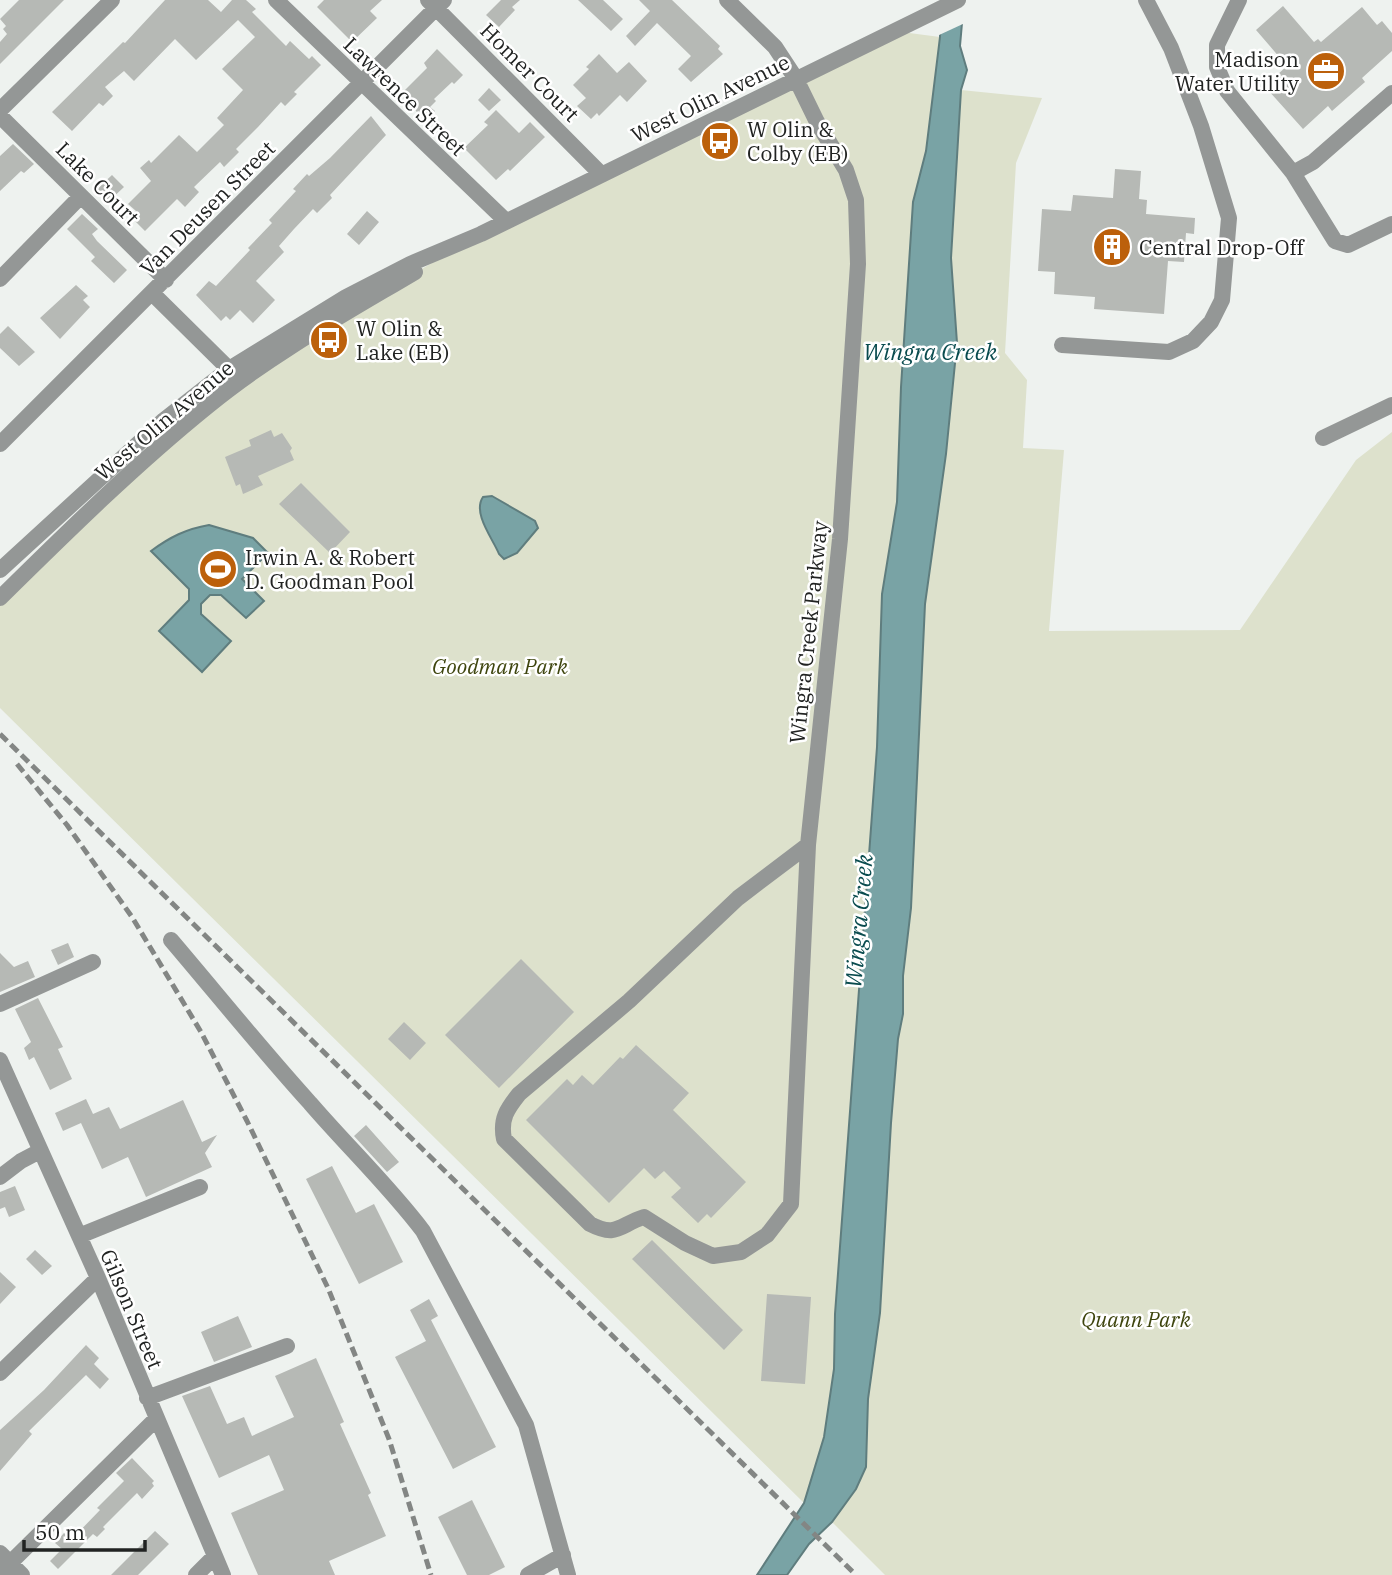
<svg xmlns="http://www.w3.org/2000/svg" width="1392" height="1575" font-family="'IBM Plex Serif',serif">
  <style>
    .green { fill: #dde1cc }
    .water { fill: #79a3a5; stroke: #5f7d7e; stroke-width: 2 }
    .pier { fill: #eef2ef }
    .building { fill: #b6b9b5 }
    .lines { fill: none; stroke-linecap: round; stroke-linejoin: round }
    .minor { stroke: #949796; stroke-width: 16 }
    .rail { stroke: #838684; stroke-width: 5; stroke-dasharray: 10 5; stroke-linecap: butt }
    .labels { text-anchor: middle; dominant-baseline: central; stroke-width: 5; stroke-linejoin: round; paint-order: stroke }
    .poi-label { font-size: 21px; fill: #212322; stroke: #fff; text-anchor: start }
    .street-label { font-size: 21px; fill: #212322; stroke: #fff }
    .park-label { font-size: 21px; font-style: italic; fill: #3e450e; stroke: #fff }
    .water-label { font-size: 23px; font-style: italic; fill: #094b4e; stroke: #fff }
  </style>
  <rect width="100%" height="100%" fill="#eef2ef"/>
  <path class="green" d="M894,31L940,37L926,151L913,202L901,387L897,502L882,594L877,747L835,1314L834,1369L824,1437L804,1503L0,708V600L208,406L381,293L481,234Z
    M961,90L1042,98L1016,163L1005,353L1027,380L1023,448L1064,450L1049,631L1240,630L1356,460L1392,432V1575H885L832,1522L856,1489L866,1467L868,1398L880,1313L891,1123L898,1039L903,1014V977L911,908L925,604L946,454L957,343L951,258Z"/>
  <path class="water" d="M941,0H964L960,46L967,70L961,90L951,258L957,343L946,454L925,604L911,908L903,976V1014L898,1039L891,1123L880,1313L868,1399L866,1467L856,1489L832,1522L809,1544L787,1575H757L804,1503L824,1437L834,1369L835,1314L877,747L882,594L897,502L901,387L913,202L926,151L940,37Z
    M492,496L535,521L538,528L517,553L504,559L499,554C493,539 472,513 483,497Z
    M209,525L253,538L268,553L242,579L264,601L246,618L221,595H210L201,604V614L231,641L202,672L159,631L189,600V589L151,551C170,537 186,529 209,525Z"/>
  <path class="pier" d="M938,0H967L965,23L937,36Z"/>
  <path class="building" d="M19,0H64L0,64V42L7,34L3,29L6,26L0,19Z
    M165,0H208L221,12L232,0H246L256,9L252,12L286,46L290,41L309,59L312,56L321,65L294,92L297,94L285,106L281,102L258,127L236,149L239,152L224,167L220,162L194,187L199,192L185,207L177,199L145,231L131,217L136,211L128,204L151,181L140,168L149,160L151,163L179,135L197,152L224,125L217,118L243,90L222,69L255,37L238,20L196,60L175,39L134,81L124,71L105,87L113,96L103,106L99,103L72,131L52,112L123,42L125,43Z
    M324,0H382L370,11L377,18L352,42L317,7Z
    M501,0H520L512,7L515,10L499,27L486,15Z
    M578,0H603L623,19L611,31Z
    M639,0H672L720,46L718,49L723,54L691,82L678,69L691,56L657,23L635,46L626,36L650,11Z
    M1283,6L1314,42L1318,39L1321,42L1362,7L1377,25L1382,21L1392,33V51L1362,78L1365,82L1332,111L1328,106L1303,129L1268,90L1280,79L1277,75L1287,66L1256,30Z
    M437,49L463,75L454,84L452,82L434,99L436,101L430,107L435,111L426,121L400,95L427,68L424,63Z
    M599,54L617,73L629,62L647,81L627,102L620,95L599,116L597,113L591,119L577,106L586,98L573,85L589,69L586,67Z
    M489,88L501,100L489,111L478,100Z
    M496,110L519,133L530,122L545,137L510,171L508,169L496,180L464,148L488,125L484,122Z
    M371,116L386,135L330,195L332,198L317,213L313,209L294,229L279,246L284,252L256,281L275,300L253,323L240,310L230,320L226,316L221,321L196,295L209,281L216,286L250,250L248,248L272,223L269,220L296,191L293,189L307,174L309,176L330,158Z
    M13,144L34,164L24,173L21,171L0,191V156Z
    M1115,169L1141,171L1139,199L1147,200L1146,214L1195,218L1194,234L1186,233L1184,262L1168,261L1164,314L1094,309L1095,297L1054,294L1055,272L1038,271L1042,209L1071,211L1073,195L1113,198Z
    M112,175L124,187L107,203L95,191Z
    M367,211L379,222L359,245L347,234Z
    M82,214L98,229L92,234L97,241L127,270L114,283L91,261L95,257L67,229Z
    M76,285L88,296L83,300L90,307L60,339L40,318Z
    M8,326L35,352L19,366L0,348V334Z
    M271,430L274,437L282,433L292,448L290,451L294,460L258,476L263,485L243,494L240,484L236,486L225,457L251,446L249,440Z
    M301,483L350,532L330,553L279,504Z
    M68,943L74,957L58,965L51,950Z
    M0,953L14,967L28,961L35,977L0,992Z
    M521,959L574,1012L499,1088L445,1035Z
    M38,998L63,1047L58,1049L72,1079L50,1090L34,1057L29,1060L24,1048L31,1042L15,1009Z
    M404,1022L426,1043L410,1060L388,1039Z
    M636,1045L689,1093L673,1110L746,1182L711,1218L707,1214L698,1223L671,1197L681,1188L664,1171L655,1179L644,1168L609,1203L526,1120L567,1079L573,1085L582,1075L593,1085L620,1057L623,1059Z
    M86,1099L93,1114L109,1107L120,1129L183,1100L202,1142L217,1135L205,1153L212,1167L146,1197L128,1157L102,1169L81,1123L63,1131L55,1113Z
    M366,1125L399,1162L387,1172L354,1136Z
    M332,1166L356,1213L374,1204L403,1262L359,1284L306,1179Z
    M15,1186L25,1210L9,1217L5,1207L0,1209V1192Z
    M652,1240L743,1330L724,1350L632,1259Z
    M35,1250L52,1266L42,1275L26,1259Z
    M0,1272L16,1287L0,1304Z
    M767,1294L811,1297L805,1384L761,1381Z
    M429,1299L438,1316L431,1320L496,1447L453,1469L395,1357L426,1341L410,1310Z
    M238,1316L252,1347L214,1362L201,1332Z
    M86,1345L99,1358L94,1364L109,1379L100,1389L86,1375L29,1431L32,1434L0,1471V1430L44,1390Z
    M316,1358L344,1422L340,1424L371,1493L368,1495L386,1536L329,1561L335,1575H258L231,1513L284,1490L269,1455L219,1478L182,1396L210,1386L227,1424L244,1417L252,1436L294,1417L275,1376Z
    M132,1458L154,1481L152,1483L154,1486L142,1499L137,1493L103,1527L105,1529L97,1537L93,1534L58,1569L50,1561L62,1549L55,1543L64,1533L71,1540L100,1510L97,1508L124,1481L116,1473Z
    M472,1500L505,1567L489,1575H467L438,1517Z
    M155,1531L169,1544L138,1575H111Z"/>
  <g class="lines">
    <path class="minor" d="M276,0L506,221
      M428,0L601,174
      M727,0L775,47L796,79L817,122L846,170L856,200L858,264L840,539L808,845L791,1204L767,1235L741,1252L713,1256L685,1243L644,1217C619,1225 617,1238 590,1224L504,1139C500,1119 507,1109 519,1094L629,1001L738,898L808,845
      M1239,0L1217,45V67L1227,91L1293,173L1335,241L1348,245L1392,224
      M0,110L112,0
      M0,116L166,280
      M1293,173L1313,162L1392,93
      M0,279L81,196
      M152,293L235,375
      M1062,345L1169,352L1193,341L1211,322L1222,300L1229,218L1201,126L1171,48L1146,0
      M1323,438L1392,405
      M0,444L444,0
      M0,570L164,420L229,369L346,297L410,264L481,234L958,0
      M0,598C67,532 135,465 208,406C270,355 346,313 415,272
      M171,940C217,994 262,1050 310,1103C347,1146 389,1186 423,1231L526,1425L568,1575
      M0,1004L93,962
      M0,1060L98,1278L223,1575
      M0,1177L21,1161L40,1151
      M79,1236L200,1187
      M0,1373L98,1278
      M147,1398L287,1346
      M0,1553L22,1575
      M0,1573L156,1419
      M196,1575L214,1557
      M528,1575L563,1555"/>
    <path class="rail" d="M0,734L856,1575
      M17,764L67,825L132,917L201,1032L247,1121L328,1288L389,1439L431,1575"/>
  </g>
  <defs>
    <symbol id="office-disc" viewBox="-11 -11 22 22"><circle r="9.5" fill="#bc600b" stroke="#fff"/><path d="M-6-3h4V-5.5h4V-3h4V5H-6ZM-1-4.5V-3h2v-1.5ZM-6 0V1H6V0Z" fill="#fff"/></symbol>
    <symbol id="bus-disc" viewBox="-11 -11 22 22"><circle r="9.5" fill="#bc600b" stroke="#fff"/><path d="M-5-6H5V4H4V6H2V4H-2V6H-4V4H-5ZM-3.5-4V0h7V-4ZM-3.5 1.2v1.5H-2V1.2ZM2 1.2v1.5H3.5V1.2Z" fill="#fff"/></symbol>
    <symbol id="building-disc" viewBox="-11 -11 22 22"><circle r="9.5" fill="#bc600b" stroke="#fff"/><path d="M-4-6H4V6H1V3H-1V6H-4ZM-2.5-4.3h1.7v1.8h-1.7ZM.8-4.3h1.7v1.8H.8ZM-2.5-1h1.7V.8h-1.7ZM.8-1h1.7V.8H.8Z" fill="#fff"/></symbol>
    <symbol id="stadium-disc" viewBox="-11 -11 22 22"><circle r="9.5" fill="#bc600b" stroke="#fff"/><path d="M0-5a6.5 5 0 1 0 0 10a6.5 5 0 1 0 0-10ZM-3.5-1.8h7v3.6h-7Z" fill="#fff"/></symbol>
  </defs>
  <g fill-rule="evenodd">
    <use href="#office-disc" x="1304" y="49" width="44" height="44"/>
    <use href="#bus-disc" x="698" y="119" width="44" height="44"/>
    <use href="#building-disc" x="1090" y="225" width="44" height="44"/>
    <use href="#bus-disc" x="307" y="318" width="44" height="44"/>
    <use href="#stadium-disc" x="196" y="547" width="44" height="44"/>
  </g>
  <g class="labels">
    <g class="poi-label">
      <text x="1299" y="59" text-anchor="end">Madison<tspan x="1299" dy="24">Water Utility</tspan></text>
      <text x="747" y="129">W Olin &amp;<tspan x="747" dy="24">Colby (EB)</tspan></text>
      <text x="1139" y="247">Central Drop-Off</text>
      <text x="356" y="328">W Olin &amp;<tspan x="356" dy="24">Lake (EB)</tspan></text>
      <text x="245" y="557">Irwin A. &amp; Robert<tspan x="245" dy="24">D. Goodman Pool</tspan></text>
    </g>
    <g class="street-label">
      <text transform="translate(530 72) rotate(45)">Homer Court</text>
      <text transform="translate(405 96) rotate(44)">Lawrence Street</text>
      <text transform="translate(710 98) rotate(-26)">West Olin Avenue</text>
      <text transform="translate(98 183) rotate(45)">Lake Court</text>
      <text transform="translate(207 208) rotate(-45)">Van Deusen Street</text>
      <text transform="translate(164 420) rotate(-40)">West Olin Avenue</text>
      <text transform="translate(808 632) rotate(-84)">Wingra Creek Parkway</text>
      <text transform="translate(132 1309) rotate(67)">Gilson Street</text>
    </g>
    <g class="park-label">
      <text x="500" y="666">Goodman Park</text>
      <text x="1136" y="1319">Quann Park</text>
    </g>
    <g class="water-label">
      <text x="930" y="351">Wingra Creek</text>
      <text transform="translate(858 921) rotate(-85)">Wingra Creek</text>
    </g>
  </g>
  <path d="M24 1540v10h121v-10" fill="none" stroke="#212322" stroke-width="3.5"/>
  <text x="35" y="1540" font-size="21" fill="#212322" stroke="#ffffff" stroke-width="5" paint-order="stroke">50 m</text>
</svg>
